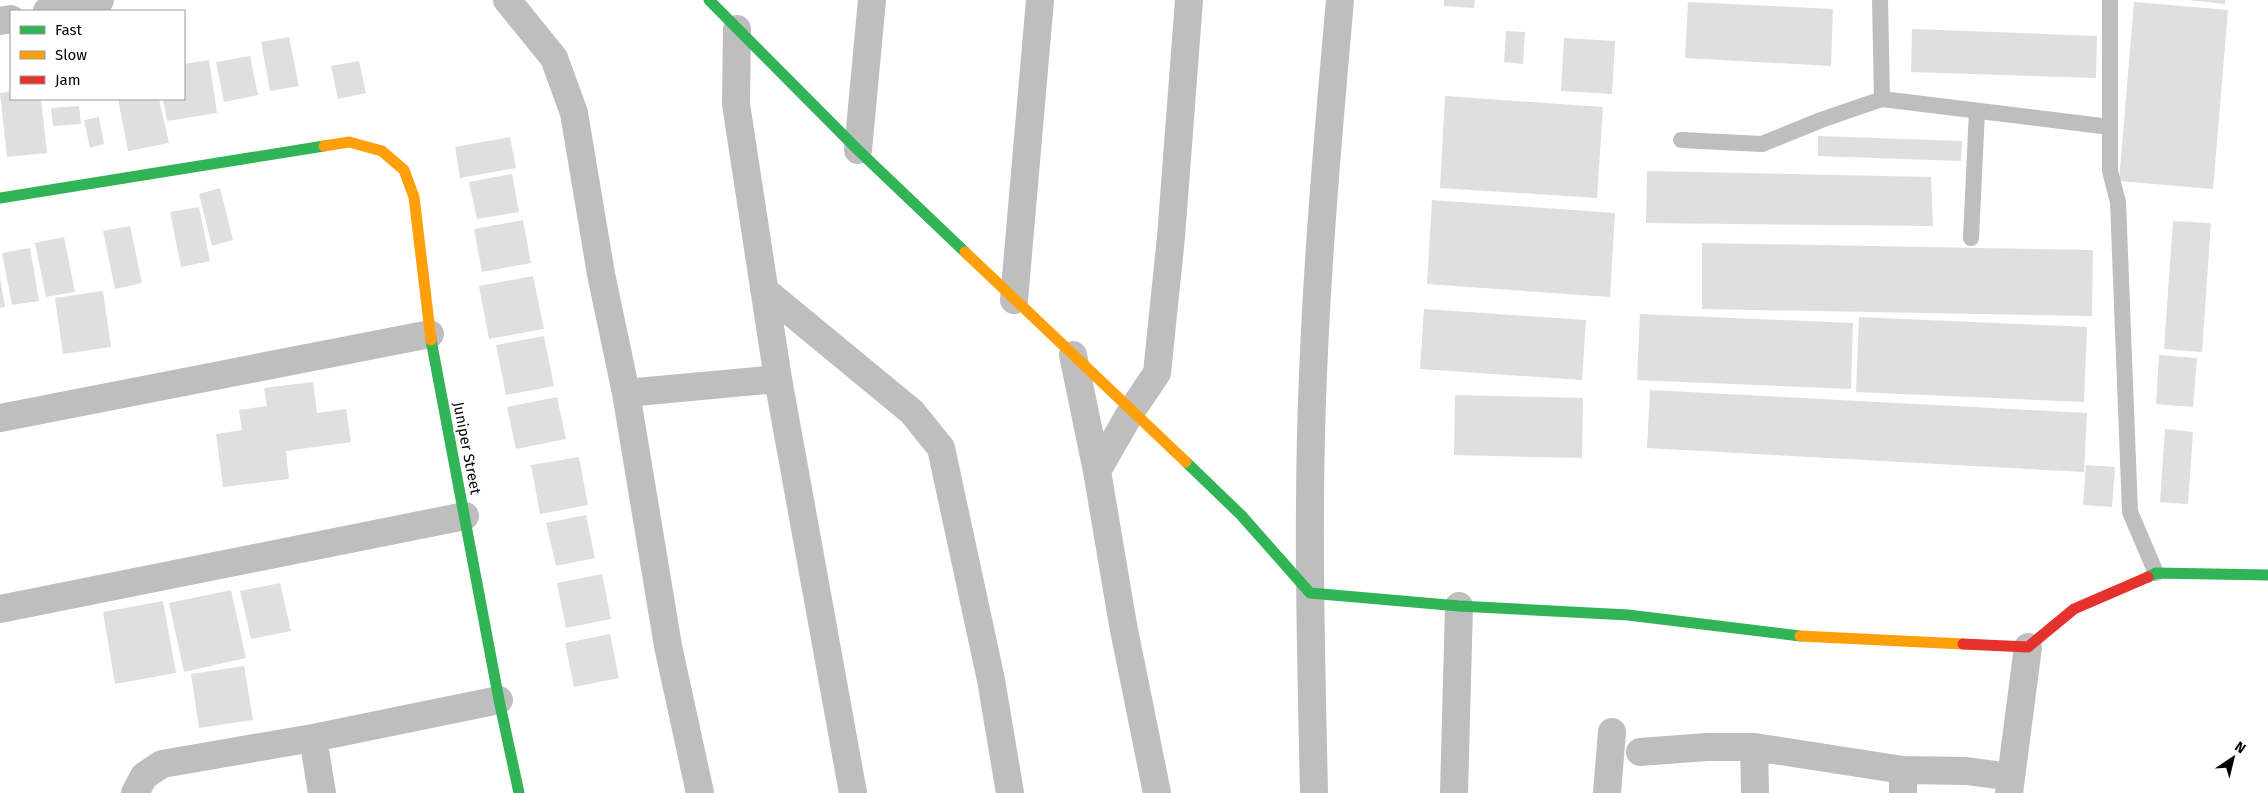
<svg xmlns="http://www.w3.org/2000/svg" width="2268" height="793" font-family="'Fira Sans',sans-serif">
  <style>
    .building { fill: #dfdfdf }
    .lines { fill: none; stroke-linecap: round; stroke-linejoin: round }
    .lane { stroke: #bebebe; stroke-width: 16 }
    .street { stroke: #bebebe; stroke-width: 28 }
    .fast { stroke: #30b455; stroke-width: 11 }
    .slow { stroke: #ff9f0a; stroke-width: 11 }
    .jam { stroke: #e5322d; stroke-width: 11 }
    .labels { text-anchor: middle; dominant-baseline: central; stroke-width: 4; stroke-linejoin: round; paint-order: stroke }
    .street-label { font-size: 15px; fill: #000; stroke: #fff }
  </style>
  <rect width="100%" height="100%" fill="#fff"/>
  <path class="building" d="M1444,0H1475L1474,8L1444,6Z
    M2188,0H2225V4Z
    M1688,2L1833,9L1831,66L1685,58Z
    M2134,2L2228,10L2213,189L2119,181Z
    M1912,29L2097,36L2096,78L1911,72Z
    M1506,31L1525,32L1523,64L1504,62Z
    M289,37L299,86L270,91L261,42Z
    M1564,38L1615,41L1612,94L1561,91Z
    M250,56L258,95L224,102L216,62Z
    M209,60L217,113L167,121L163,99H184V64Z
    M359,61L366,93L338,99L331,66Z
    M11,91V99H41L47,153L7,157L0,93Z
    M1445,96L1603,107L1597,198L1440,188Z
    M118,99H159L169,143L128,151Z
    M79,106L81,124L53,126L51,108Z
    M99,117L104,144L90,148L84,120Z
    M1818,136L1962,141L1961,161L1818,156Z
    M510,137L516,168L460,178L455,147Z
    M1647,171L1931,177L1933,226L1646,223Z
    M512,174L519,212L477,219L469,182Z
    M220,188L233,240L212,246L199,194Z
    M1432,200L1615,213L1610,297L1427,284Z
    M199,207L210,261L181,267L170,212Z
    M523,220L531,263L482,272L474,229Z
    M2173,221L2211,223L2202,352L2164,349Z
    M130,226L142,283L115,289L103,231Z
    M64,237L75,292L46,297L35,243Z
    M1702,243L2093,250L2092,316L1702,309Z
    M30,248L39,301L12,305L2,253Z
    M533,276L544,329L489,339L479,286Z
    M0,277L5,307L0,308Z
    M103,291L111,347L63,354L55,298Z
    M1424,309L1586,320L1582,380L1420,369Z
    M1640,314L1853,323L1851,389L1637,380Z
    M1859,317L2087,327L2084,402L1856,392Z
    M544,336L554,386L506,395L496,345Z
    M2159,355L2197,358L2193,407L2156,404Z
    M313,382L317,413L346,409L351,442L286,451L289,479L223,487L216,434L242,430L239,410L267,406L264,388Z
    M1650,390L2087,413L2084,472L1647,448Z
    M1455,395L1583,398L1582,458L1454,455Z
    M557,397L566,439L516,449L507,407Z
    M2165,429L2193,432L2188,504L2160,502Z
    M579,457L588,505L540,514L531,465Z
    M2086,465L2115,467L2112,507L2083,505Z
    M586,515L595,558L556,566L546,523Z
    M602,574L611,619L566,628L557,583Z
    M280,583L291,631L251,639L240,591Z
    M231,590L246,658L184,672L169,603Z
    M163,601L176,673L115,684L103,612Z
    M610,634L619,678L574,687L565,643Z
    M244,666L253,720L199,728L191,674Z"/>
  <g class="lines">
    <path class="lane" d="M1880,0L1882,99
      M2110,0V171L2118,202L2130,512L2156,573
      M1681,140L1762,144L1821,120L1882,99L2110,127
      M1971,238L1977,111"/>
    <path class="street" d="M507,0L554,58L574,113L601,274L626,393L668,646L700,793
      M47,11L100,0
      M0,21L11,19
      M737,29L736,104L778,379L853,793
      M858,150L872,0
      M764,290L912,412L941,448L991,680L1010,793
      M1014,300L1040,0
      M1073,355L1097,471L1123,625L1157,793
      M626,393L778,379
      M0,418L430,334
      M1097,471L1132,410L1157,373L1171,237L1189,0
      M0,609L465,516
      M313,738L322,793
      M1754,747L1755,793
      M1640,752L1707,747H1754L1903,770L1967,771L2011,777
      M135,793L144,776L162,764L313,738L499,700
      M1314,793C1311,654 1307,514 1313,374C1318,249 1329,125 1340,0
      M1454,793L1459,606
      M1607,793L1612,732
      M1903,793V770
      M2009,793L2028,647"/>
    <path class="fast" d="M709,0L858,150L965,252
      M0,198L324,146
      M431,340L499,700L519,793
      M1186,462L1241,515L1310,593L1459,606L1628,615L1800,636
      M2148,577L2156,573L2268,575"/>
    <path class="slow" d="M324,146L349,142L382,151L404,170L414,197L431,340
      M965,252L1186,462
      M1800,636L1963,644"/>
    <path class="jam" d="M1963,644L2028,647L2074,609L2148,577"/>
  </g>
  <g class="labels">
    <g class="street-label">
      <text transform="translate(467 448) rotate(79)">Juniper Street</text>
    </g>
  </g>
  <rect x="10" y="10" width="175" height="90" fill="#ffffff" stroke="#999999"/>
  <rect x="20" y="26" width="25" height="8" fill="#30b455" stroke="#999999"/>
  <text x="55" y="35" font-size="15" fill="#000000">Fast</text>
  <rect x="20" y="51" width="25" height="8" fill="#ff9f0a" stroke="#999999"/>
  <text x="55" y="60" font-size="15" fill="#000000">Slow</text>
  <rect x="20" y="76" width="25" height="8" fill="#e5322d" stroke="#999999"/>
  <text x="55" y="85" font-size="15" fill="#000000">Jam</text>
  <g transform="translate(2233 758) rotate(35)" stroke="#ffffff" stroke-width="4" paint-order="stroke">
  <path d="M0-4L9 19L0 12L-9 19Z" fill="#000000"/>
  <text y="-8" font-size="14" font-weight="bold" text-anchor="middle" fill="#000000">N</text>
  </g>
</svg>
